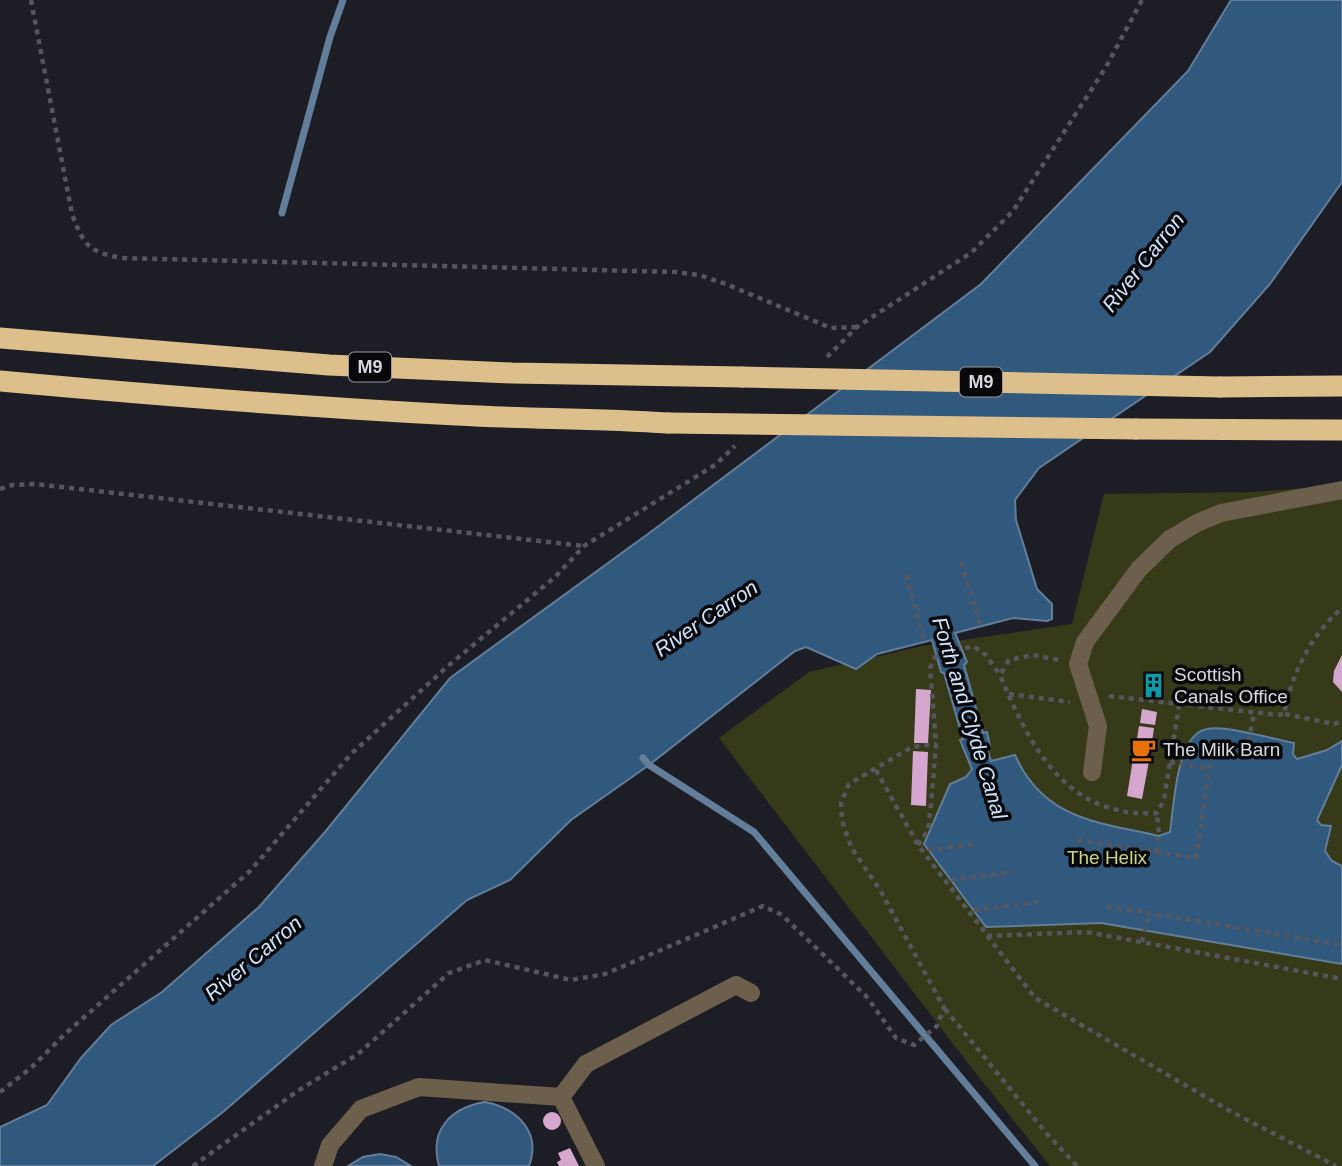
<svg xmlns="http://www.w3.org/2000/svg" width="1342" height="1166" font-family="Arial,sans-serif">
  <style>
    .green { fill: #363a18 }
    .water { fill: #31587d; stroke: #637e9a; stroke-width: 2 }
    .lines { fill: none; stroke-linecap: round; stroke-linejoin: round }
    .stream { stroke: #637e9a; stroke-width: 7 }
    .building { fill: #d5a6ce }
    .path { stroke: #56565e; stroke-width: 4.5; stroke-dasharray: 5 5; stroke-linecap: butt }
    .minor { stroke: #6c604c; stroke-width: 18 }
    .highway { stroke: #dcbf8a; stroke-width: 21 }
    .highway-bridge { stroke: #dcbf8a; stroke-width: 21 }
    .labels { text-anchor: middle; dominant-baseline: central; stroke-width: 7; stroke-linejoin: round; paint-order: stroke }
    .shield { fill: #08080b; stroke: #99999e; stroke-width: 2 }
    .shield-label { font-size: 18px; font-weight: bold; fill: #d7d7dd }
    .poi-label { font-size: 19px; fill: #d7d7dd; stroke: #08080b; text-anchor: start }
    .park-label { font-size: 19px; fill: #cad583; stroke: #08080b }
    .water-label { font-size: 21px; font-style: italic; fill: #cce4fc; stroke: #08080b }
  </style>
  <rect width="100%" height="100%" fill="#1d1d25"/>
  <path class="green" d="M1342,485V1166H1050L967,1062L719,738L809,672L922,646L1072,624L1104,494L1254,492Z"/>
  <path class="water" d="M1231,0H1342V182L1270,284L1210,352L1039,468L1015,500L1016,520L1037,589L1052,604V619L1047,621L1013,618L955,633L967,662L964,665L983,733L987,732L990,746L987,748L991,761L1015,755C1044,820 1098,822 1159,836L1170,832C1174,806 1176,734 1207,729C1227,725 1272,739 1294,743L1293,754L1297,759L1327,750L1342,741V765L1317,820L1321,825L1331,826L1325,851L1332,861L1342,866V964L1101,923L986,927L924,844L950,784L966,777L972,769L960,740L963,739L944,673L941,672L932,640L877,654L856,669L806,647L795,651L649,765L571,820L510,880L467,900L223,1112L153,1166H0V1127L47,1105L81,1058L111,1025L162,992L259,907L325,832L450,678L652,531L981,284L1188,71Z
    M485,1102C516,1108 542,1131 529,1166H439C429,1130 450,1108 485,1102Z
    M380,1154L396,1157L411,1166H348L363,1157Z"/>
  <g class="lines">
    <path class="stream" d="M282,213L330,37L343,0
      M643,758L649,765L754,832L1035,1166"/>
  </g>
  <path class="building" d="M1342,655V692L1333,682L1334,671Z
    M1147,677L1163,680L1160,693L1145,691Z
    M916,689L931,690L928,743H914Z
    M1142,709L1157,712L1155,725L1140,723Z
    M1139,726L1154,728L1152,742L1137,739Z
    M1136,741L1151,744L1149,757L1134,755Z
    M913,751L928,752L926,806L911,805Z
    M1133,759L1149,761L1142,799L1127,796Z
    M543 1121a9 9 0 1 1 18 0a9 9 0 1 1-18 0Z
    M570,1148L579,1166H559L557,1162L561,1160L558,1153Z"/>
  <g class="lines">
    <path class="path" d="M31,0L72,214C84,246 89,252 122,258L676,272L699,275L726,284L831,328L856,327
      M827,357L857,327L972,252L1013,211L1106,67L1142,0
      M0,489L12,485L35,484L584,546
      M961,562L980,624
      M906,575L924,640
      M1058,660L1033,655L1009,660L1000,675C1030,747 1067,819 1157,813L1164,800L1179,706
      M1009,694L1070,702
      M1109,696L1278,715L1284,714C1292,673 1311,635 1342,608
      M1285,714L1334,724L1342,721
      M1247,751L1254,713
      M1170,762L1209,769
      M876,770L918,845L1035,998L1230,1111L1336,1166
      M1077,840L1196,858L1213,746L1253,752
      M918,845L928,830L931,805L936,744L930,668L935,657L951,662L960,650L973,646L986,655L1000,675
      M928,850L976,844
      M1156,852L1159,836L1157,813
      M951,880L1012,872
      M1107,906L1342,945
      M974,910L1041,902
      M987,936L1087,932L1342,979
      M1142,942L1149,914
      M945,1009L1047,1134L1077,1166
      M0,1092L31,1068L65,1034L250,871L351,754L448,666L555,577L584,546L715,465L735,446
      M193,1166L299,1090L358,1054L449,973L485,960L571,980L605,974L763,906L782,915L867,997L896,1038L914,1045L937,1026L944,1008L880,890L851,847L842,820L841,803L849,784L912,747L936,744"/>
    <path class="minor" d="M1092,772L1098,726L1078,664L1085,642L1139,569L1170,539L1197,523L1221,513L1342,490
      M323,1166L330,1145L361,1109L419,1087L561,1097
      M596,1166L561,1097L586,1064L736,985L751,993"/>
    <path class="highway" d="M0,338L329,365L512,373L742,377
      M0,381C152,395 304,407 456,415C527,419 597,418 668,423
      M1220,387L1342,386
      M1136,429L1342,430"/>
    <path class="highway-bridge" d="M742,377L1220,387
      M668,423L1136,429"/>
  </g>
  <defs>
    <symbol id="building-bare" viewBox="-9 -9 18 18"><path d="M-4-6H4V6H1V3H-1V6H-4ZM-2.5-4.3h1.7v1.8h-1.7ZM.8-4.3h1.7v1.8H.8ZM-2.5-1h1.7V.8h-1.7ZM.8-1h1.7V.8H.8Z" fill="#0f9aa8" stroke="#08080b" stroke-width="2.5" paint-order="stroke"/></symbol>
    <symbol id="cafe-bare" viewBox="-9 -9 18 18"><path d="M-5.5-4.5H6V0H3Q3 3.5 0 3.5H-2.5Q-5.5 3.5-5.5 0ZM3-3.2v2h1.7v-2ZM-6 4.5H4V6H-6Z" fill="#e8710a" stroke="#08080b" stroke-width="2.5" paint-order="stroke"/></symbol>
  </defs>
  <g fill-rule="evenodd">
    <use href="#building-bare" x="1136" y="668" width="35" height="35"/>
    <use href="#cafe-bare" x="1126" y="732" width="35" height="35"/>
  </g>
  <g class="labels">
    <g class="shield">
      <rect x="349" y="352.5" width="42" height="29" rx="5"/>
      <rect x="960" y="367.5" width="42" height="29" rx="5"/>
    </g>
    <g class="shield-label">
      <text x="370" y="367">M9</text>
      <text x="981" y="382">M9</text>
    </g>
    <g class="poi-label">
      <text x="1174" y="674">Scottish<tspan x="1174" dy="22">Canals Office</tspan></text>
      <text x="1163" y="749">The Milk Barn</text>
    </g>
    <g class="park-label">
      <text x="1107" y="857">The Helix</text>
    </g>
    <g class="water-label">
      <text transform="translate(1143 262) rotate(-52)">River Carron</text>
      <text transform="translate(706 618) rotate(-34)">River Carron</text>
      <text transform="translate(970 718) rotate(73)">Forth and Clyde Canal</text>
      <text transform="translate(253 958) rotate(-40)">River Carron</text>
    </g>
  </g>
</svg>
